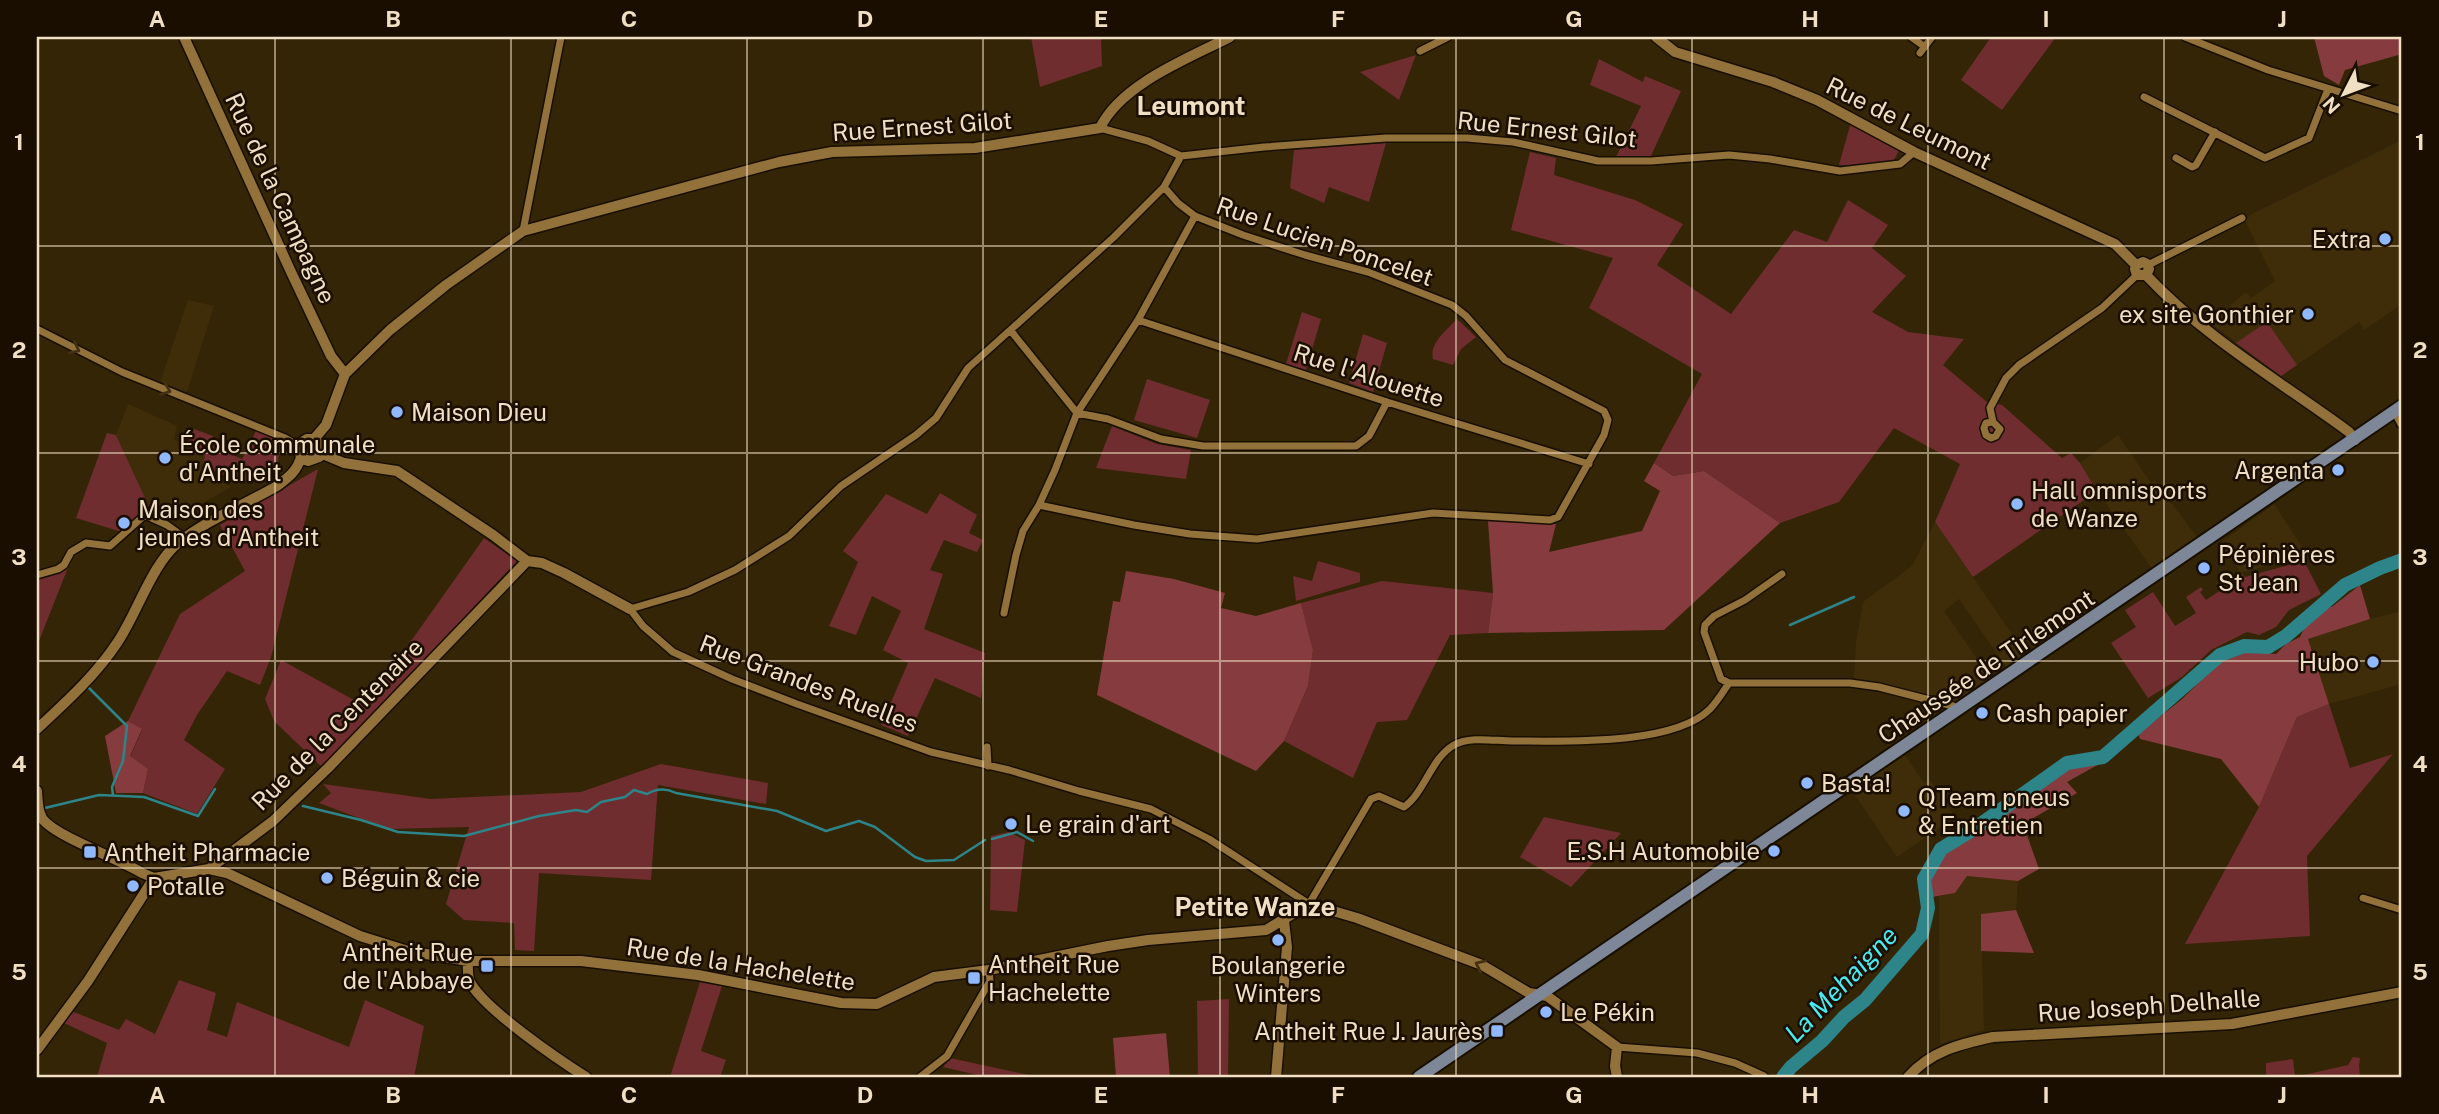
<svg xmlns="http://www.w3.org/2000/svg" width="2439" height="1114" font-family="'Public Sans',sans-serif">
  <style>
    .built { fill: #3f2d09 }
    .green { fill: #6f2d2f }
    .forest { fill: #863c3e }
    .lines { fill: none; stroke-linecap: round; stroke-linejoin: round }
    .stream { stroke: #2d8489; stroke-width: 2.5 }
    .river { stroke: #2d8489; stroke-width: 14 }
    .minor-casing { stroke: #180f01; stroke-width: 10 }
    .tertiary-casing { stroke: #180f01; stroke-width: 13 }
    .secondary-casing { stroke: #180f01; stroke-width: 14 }
    .primary-casing { stroke: #180f01; stroke-width: 16 }
    .minor { stroke: #92723a; stroke-width: 7 }
    .tertiary { stroke: #92723a; stroke-width: 10 }
    .secondary { stroke: #92723a; stroke-width: 10 }
    .primary { stroke: #7d8797; stroke-width: 12 }
    .oneway { stroke: #443114 }
    .grid { fill: none; stroke: #f0dfc2; stroke-width: 2; stroke-opacity: 0.55 }
    .poi-dot { fill: #8fb8fd; stroke: #1a0e00; stroke-width: 2.5 }
    .labels { text-anchor: middle; dominant-baseline: central; stroke-width: 5; stroke-linejoin: round; paint-order: stroke }
    .street-label { font-size: 24px; fill: #f0dfc2; stroke: #1a0e00 }
    .poi-label { font-size: 24px; fill: #f0dfc2; stroke: #1a0e00; text-anchor: start }
    .neighbourhood-label { font-size: 26px; font-weight: bold; fill: #f0dfc2; stroke: #1a0e00 }
    .water-label { font-size: 26px; font-style: italic; fill: #48ebf4; stroke: #1a0e00 }
    .neatline { fill: none; stroke: #f0dfc2; stroke-width: 2.5 }
    .grid-label { font-size: 23px; text-anchor: middle; font-weight: bold; fill: #f0dfc2 }
  </style>
  <rect width="100%" height="100%" fill="#342506"/>
  <path class="built" d="M2402,140V304L2364,330L2359,322L2281,376L2210,323L2246,292L2251,298L2275,281L2245,221L2250,215Z
    M188,300L214,306L187,392L160,382Z
    M128,404L177,426L174,439L205,456L203,470L231,487L185,513H152L116,435Z
    M2118,435L2151,483L2155,481L2197,537L2153,570L2097,491L2080,463Z
    M2274,504L2307,554L2241,573L2220,543Z
    M1935,522L2027,656L2007,668L1959,599L1944,611L1991,679L1953,704L1854,678L1856,643L1863,602L1912,566Z
    M2402,611V684L2329,704L2308,639L2370,619Z
    M1905,755L1924,783L1929,779L1955,817L1897,857L1852,791Z
    M1967,876L2018,881L2016,910L1981,914L1984,1030L1940,1044L1939,896L1955,893Z"/>
  <path class="green" d="M1031,37H1101L1102,66L1040,87Z
    M1991,37H2056L2002,110L1961,80Z
    M1416,55L1399,100L1360,72Z
    M1599,59L1643,82L1645,76L1681,91L1650,158L1616,157L1641,106L1590,85Z
    M1851,122L1899,150L1894,160L1857,166L1839,165Z
    M1386,143L1369,202L1329,187L1324,203L1290,188L1294,150Z
    M1530,152L1556,158L1554,175L1635,200L1683,224L1657,265L1731,314L1794,230L1827,242L1848,200L1888,225L1872,248L1906,276L1872,312L1908,332L1964,339L1943,365L1987,402L2002,405L2062,458L2071,453L2080,463L2097,491L1973,577L1935,522L1960,464L1894,428L1839,502L1780,523L1704,471L1673,476L1654,463L1702,374L1589,308L1613,258L1511,230Z
    M1302,312L1321,319L1306,370L1286,364Z
    M1457,319L1476,337L1461,349L1453,365L1433,359C1429,343 1447,330 1457,319Z
    M2267,322L2297,365L2281,376L2236,343Z
    M1363,334L1387,343L1373,392L1349,383Z
    M1147,379L1210,400L1197,438L1134,420Z
    M1112,426L1157,444L1191,450L1186,479L1096,468Z
    M194,429L213,436L210,445L242,459L256,431L282,440L277,464L239,484L205,465L203,463L205,456L186,444Z
    M107,433L116,435L152,513L122,532L76,518Z
    M318,469L271,657L260,685L227,671L197,715L184,740L225,769L197,814L143,793L148,769L130,757L142,730L128,721L180,614L245,571L220,525Z
    M940,493L977,515L969,533L983,540L977,552L944,540L930,570L943,574L924,629L985,653L981,698L935,678L908,736L881,725L908,663L883,650L901,611L872,596L856,635L829,626L858,562L843,551L886,494L927,514Z
    M484,538L517,561L323,768L274,721L265,699L281,660L365,706Z
    M1318,561L1360,573V582L1296,601L1293,576L1312,581Z
    M2304,561L2321,594L2289,610L2276,627L2259,635L2247,632L2211,650L2182,677L2148,698L2111,643L2136,627L2125,610L2153,592L2175,626L2196,613L2186,597L2201,587L2203,590L2200,592L2206,600L2233,582L2231,577L2240,572L2245,577Z
    M69,565L39,641L37,639V578L50,575Z
    M1382,581L1493,593L1488,633L1450,635L1407,720L1377,722L1353,778L1284,741L1308,686L1313,650L1301,603Z
    M2329,704L2350,768L2393,754L2307,856L2310,936L2185,944L2259,807L2297,717Z
    M661,764L768,783L766,804L658,785L651,880L539,873L534,951L515,950L514,923L464,920L446,904L469,827L388,829L319,803L331,793L323,784L431,799L581,792Z
    M1544,817L1621,833L1571,887L1520,857Z
    M1009,832L1025,840L1017,912L990,910L991,836Z
    M179,980L216,993L207,1030L227,1037L237,1002L349,1047L365,1000L424,1026L414,1077H97L107,1043L62,1022L74,1012L119,1030L126,1019L155,1034Z
    M700,982L722,986L701,1051L726,1060L720,1077H670Z
    M1229,999L1228,1077H1198L1197,1001Z
    M2353,1057L2360,1058L2359,1066L2360,1077H2266V1063L2293,1059L2295,1077L2348,1065Z
    M950,1058L1038,1077H986L943,1067Z"/>
  <path class="forest" d="M2314,37H2402V54L2345,70L2339,85L2324,76Z
    M1654,463L1673,476L1704,471L1780,523L1664,630L1488,633L1493,593L1488,521L1556,524L1549,552L1642,531L1660,491L1644,481Z
    M1126,571L1174,579L1225,593L1221,608L1256,616L1301,603L1313,650L1308,686L1284,741L1256,771L1097,695L1113,601L1120,602Z
    M2360,585L2370,619L2308,639L2329,704L2297,717L2259,807L2221,759L2140,739L2138,734L2181,700L2223,659L2243,651L2276,654L2286,644L2300,637L2307,622L2316,613L2333,606Z
    M128,721L142,729L130,756L148,769L143,793H116L105,736Z
    M2101,763L2067,782L2077,793L2023,824L2039,869L2018,881L1967,876L1955,893L1932,897L1930,879L1947,851L2068,767Z
    M2016,910L2034,953L1981,951V914Z
    M1166,1033L1170,1077H1116L1113,1038Z"/>
  <g class="lines">
    <path class="stream" d="M1790,625L1854,597
      M89,688L127,726L123,761L112,787L113,795
      M303,806L361,820L398,832L464,836L539,816L576,810L587,812L601,802L625,797L634,790L647,794C657,788 666,788 676,793L777,811L826,831L859,821L875,827L915,857L926,861L954,860L985,840
      M45,808L99,795L144,797L198,816L215,789
      M992,839L1017,832L1033,841"/>
    <path class="river" d="M1783,1077L1791,1067L1822,1041L1844,1017L1865,1000L1922,934L1928,908L1924,879L1941,849L1974,829L2067,763L2103,757L2220,655L2244,646L2268,647L2286,636L2345,585L2380,568L2402,560"/>
    <defs>
      <path id="minor" d="M1911,37L1925,47
        M2185,37L2268,70L2402,111
        M1420,51L1448,37
        M1920,53L1932,37
        M2144,97L2265,158L2309,138L2328,89
        M1100,128L1148,141L1181,156L1264,147L1386,138H1467L1513,142L1598,161H1651L1729,155L1770,159L1840,171L1900,164L1914,152
        M1181,156L1164,187L1114,237L968,368L936,418L916,435L841,486L789,536L735,570L688,592L630,609L643,626L673,652L732,679L797,704L931,752L1009,770L1079,791L1151,809L1209,839L1309,904L1371,799L1379,796L1404,807C1425,792 1431,758 1454,745C1470,736 1495,741 1512,741C1563,741 1673,746 1710,709C1717,702 1723,692 1729,683
        M2176,158L2192,167L2196,165L2215,132
        M523,231L561,37
        M2148,265L2242,218
        M1138,320L1387,402L1589,464
        M37,329L122,372L285,438L299,446
        M1011,331L1077,413
        M1077,413L1108,419L1161,439L1203,446H1356L1369,436L1387,402
        M1993,422L1986,423L1984,428L1986,435L1991,438L1996,436L2000,429L1993,422L1990,408L2006,378L2019,365L2102,308L2137,275
        M1039,505L1134,525L1190,534L1257,539L1433,513L1550,520L1558,517L1604,435L1608,420L1604,411L1505,360L1466,316L1452,305L1368,272L1305,255L1243,235L1195,216L1178,203L1164,187
        M1782,574L1745,600L1714,616L1705,625L1704,632L1721,679L1729,683H1850L1879,687L1953,706L1956,711
        M37,575L58,569L64,565L71,552L86,543L110,546L145,515L167,525L185,538
        M1004,613L1016,555L1023,531L1039,505L1055,470L1077,413L1138,320L1195,216
        M987,747L988,766
        M2363,898L2402,910
        M1617,1047L1697,1053L1735,1063L1764,1076
        M920,1077L947,1056L990,981L989,970"/>
      <path id="tertiary" d="M184,37L291,272L331,356L345,374
        M1656,37L1675,52L1773,82L1817,100L1914,152L2115,244L2136,265L2135,269L2137,275H2146C2204,337 2281,382 2349,432L2355,440
        M2136,265L2143,262L2147,264L2149,269L2146,275
        M314,439L326,425L345,374L390,330L446,285L523,231L779,162L832,152L975,148L1100,128C1121,84 1189,58 1230,37
        M320,453L344,463L397,471L493,535L527,561L542,563L564,573L630,609
        M301,457L308,461L319,457L320,445L314,439
        M301,457L299,451L301,443L307,439H314
        M37,729C65,703 96,675 117,643C138,612 151,565 179,542C207,520 246,504 277,486C289,477 297,471 301,457
        M37,791C38,800 37,810 42,818C52,835 122,860 142,873L154,878L209,869L273,821L328,768L527,561
        M209,869L227,873L360,936L408,951L468,961H581L698,975L841,1003L877,1004L934,977L989,970L1108,946L1148,940L1266,930L1309,904L1357,918L1482,965L1529,993L1547,996L1617,1047L1615,1066L1617,1077
        M468,961C468,967 467,976 470,982C484,1009 559,1060 586,1077
        M37,1050L88,981L154,878
        M1276,1077L1287,947L1284,921
        M1908,1077C1931,1051 1960,1044 1993,1037L2232,1024L2402,992"/>
      <path id="secondary" d="M2396,411L2402,423"/>
      <path id="primary" d="M1419,1077L2402,406"/>
    </defs>
    <use href="#minor" class="minor-casing"/>
    <use href="#tertiary" class="tertiary-casing"/>
    <use href="#secondary" class="secondary-casing"/>
    <use href="#primary" class="primary-casing"/>
    <use href="#minor" class="minor"/>
    <use href="#tertiary" class="tertiary"/>
    <use href="#secondary" class="secondary"/>
    <use href="#primary" class="primary"/>
  </g>
  <defs><path id="oneway-chevron" d="M-2-3.5L2.5 0L-2 3.5" fill="none" stroke-width="1.6" stroke-linecap="round" stroke-linejoin="round" transform="scale(1.75)"/></defs>
  <g class="oneway">
    <use href="#oneway-chevron" transform="translate(75 349) rotate(26)"/>
    <use href="#oneway-chevron" transform="translate(166 390) rotate(22)"/>
    <use href="#oneway-chevron" transform="translate(1480 965) rotate(-155)"/>
  </g>
  <path class="grid" d="M275,37V1077M511,37V1077M747,37V1077M983,37V1077M1220,37V1077M1456,37V1077M1692,37V1077M1928,37V1077M2164,37V1077M37,246H2402M37,453H2402M37,661H2402M37,868H2402"/>
  <g class="poi-dot">
    <circle cx="2385" cy="239" r="7"/>
    <circle cx="2308" cy="314" r="7"/>
    <circle cx="397" cy="412" r="7"/>
    <circle cx="165" cy="458" r="7"/>
    <circle cx="2338" cy="470" r="7"/>
    <circle cx="2017" cy="504" r="7"/>
    <circle cx="124" cy="523" r="7"/>
    <circle cx="2204" cy="568" r="7"/>
    <circle cx="2373" cy="662" r="7"/>
    <circle cx="1982" cy="713" r="7"/>
    <circle cx="1807" cy="783" r="7"/>
    <circle cx="1904" cy="811" r="7"/>
    <circle cx="1011" cy="824" r="7"/>
    <circle cx="1774" cy="851" r="7"/>
    <rect x="83" y="845" width="14" height="14" rx="3.5"/>
    <circle cx="327" cy="878" r="7"/>
    <circle cx="133" cy="886" r="7"/>
    <circle cx="1278" cy="940" r="7"/>
    <rect x="480" y="959" width="14" height="14" rx="3.5"/>
    <rect x="967" y="971" width="14" height="14" rx="3.5"/>
    <circle cx="1546" cy="1012" r="7"/>
    <rect x="1490" y="1024" width="14" height="14" rx="3.5"/>
  </g>
  <g class="labels">
    <g class="street-label">
      <text transform="translate(1909 123) rotate(26)">Rue de Leumont</text>
      <text transform="translate(922 126) rotate(-4)">Rue Ernest Gilot</text>
      <text transform="translate(1547 129) rotate(6)">Rue Ernest Gilot</text>
      <text transform="translate(281 198) rotate(65)">Rue de la Campagne</text>
      <text transform="translate(1325 241) rotate(19)">Rue Lucien Poncelet</text>
      <text transform="translate(1369 375) rotate(18)">Rue l'Alouette</text>
      <text transform="translate(1986 666) rotate(-34)">Chaussée de Tirlemont</text>
      <text transform="translate(809 683) rotate(21)">Rue Grandes Ruelles</text>
      <text transform="translate(337 724) rotate(-45)">Rue de la Centenaire</text>
      <text transform="translate(741 964) rotate(9)">Rue de la Hachelette</text>
      <text transform="translate(2149 1005) rotate(-4)">Rue Joseph Delhalle</text>
    </g>
    <g class="poi-label">
      <text x="2371" y="239" text-anchor="end">Extra</text>
      <text x="2294" y="314" text-anchor="end">ex site Gonthier</text>
      <text x="411" y="412">Maison Dieu</text>
      <text x="179" y="444">École communale<tspan x="179" dy="28">d'Antheit</tspan></text>
      <text x="2324" y="470" text-anchor="end">Argenta</text>
      <text x="2031" y="490">Hall omnisports<tspan x="2031" dy="28">de Wanze</tspan></text>
      <text x="138" y="509">Maison des<tspan x="138" dy="28">jeunes d'Antheit</tspan></text>
      <text x="2218" y="554">Pépinières<tspan x="2218" dy="28">St Jean</tspan></text>
      <text x="2359" y="662" text-anchor="end">Hubo</text>
      <text x="1996" y="713">Cash papier</text>
      <text x="1821" y="783">Basta!</text>
      <text x="1918" y="797">QTeam pneus<tspan x="1918" dy="28">&amp; Entretien</tspan></text>
      <text x="1025" y="824">Le grain d'art</text>
      <text x="1760" y="851" text-anchor="end">E.S.H Automobile</text>
      <text x="104" y="852">Antheit Pharmacie</text>
      <text x="341" y="878">Béguin &amp; cie</text>
      <text x="147" y="886">Potalle</text>
      <text x="473" y="952" text-anchor="end">Antheit Rue<tspan x="473" dy="28">de l'Abbaye</tspan></text>
      <text x="988" y="964">Antheit Rue<tspan x="988" dy="28">Hachelette</tspan></text>
      <text x="1278" y="965" text-anchor="middle">Boulangerie<tspan x="1278" dy="28">Winters</tspan></text>
      <text x="1560" y="1012">Le Pékin</text>
      <text x="1483" y="1031" text-anchor="end">Antheit Rue J. Jaurès</text>
    </g>
    <g class="neighbourhood-label">
      <text x="1191" y="105">Leumont</text>
      <text x="1255" y="906">Petite Wanze</text>
    </g>
    <g class="water-label">
      <text transform="translate(1841 984) rotate(-46)">La Mehaigne</text>
    </g>
  </g>
  <rect width="2439" height="1114" fill="none" stroke="#1a0e00" stroke-width="77"/>
  <g transform="translate(2344 94) rotate(228)" stroke="#1a0e00" stroke-width="5" paint-order="stroke">
  <path d="M0-5L12 26L0 18L-12 26Z" fill="#f0dfc2"/>
  <text y="-10" font-size="19" font-weight="bold" text-anchor="middle" fill="#f0dfc2">N</text>
  </g>
  <rect x="38" y="38" width="2362" height="1038" class="neatline"/>
  <g class="grid-label">
    <text x="157" y="27">A</text>
    <text x="393" y="27">B</text>
    <text x="629" y="27">C</text>
    <text x="865" y="27">D</text>
    <text x="1101" y="27">E</text>
    <text x="1338" y="27">F</text>
    <text x="1574" y="27">G</text>
    <text x="1810" y="27">H</text>
    <text x="2046" y="27">I</text>
    <text x="2282" y="27">J</text>
    <text x="19" y="150">1</text>
    <text x="2420" y="150">1</text>
    <text x="19" y="358">2</text>
    <text x="2420" y="358">2</text>
    <text x="19" y="565">3</text>
    <text x="2420" y="565">3</text>
    <text x="19" y="772">4</text>
    <text x="2420" y="772">4</text>
    <text x="19" y="980">5</text>
    <text x="2420" y="980">5</text>
    <text x="157" y="1103">A</text>
    <text x="393" y="1103">B</text>
    <text x="629" y="1103">C</text>
    <text x="865" y="1103">D</text>
    <text x="1101" y="1103">E</text>
    <text x="1338" y="1103">F</text>
    <text x="1574" y="1103">G</text>
    <text x="1810" y="1103">H</text>
    <text x="2046" y="1103">I</text>
    <text x="2282" y="1103">J</text>
  </g>
</svg>
